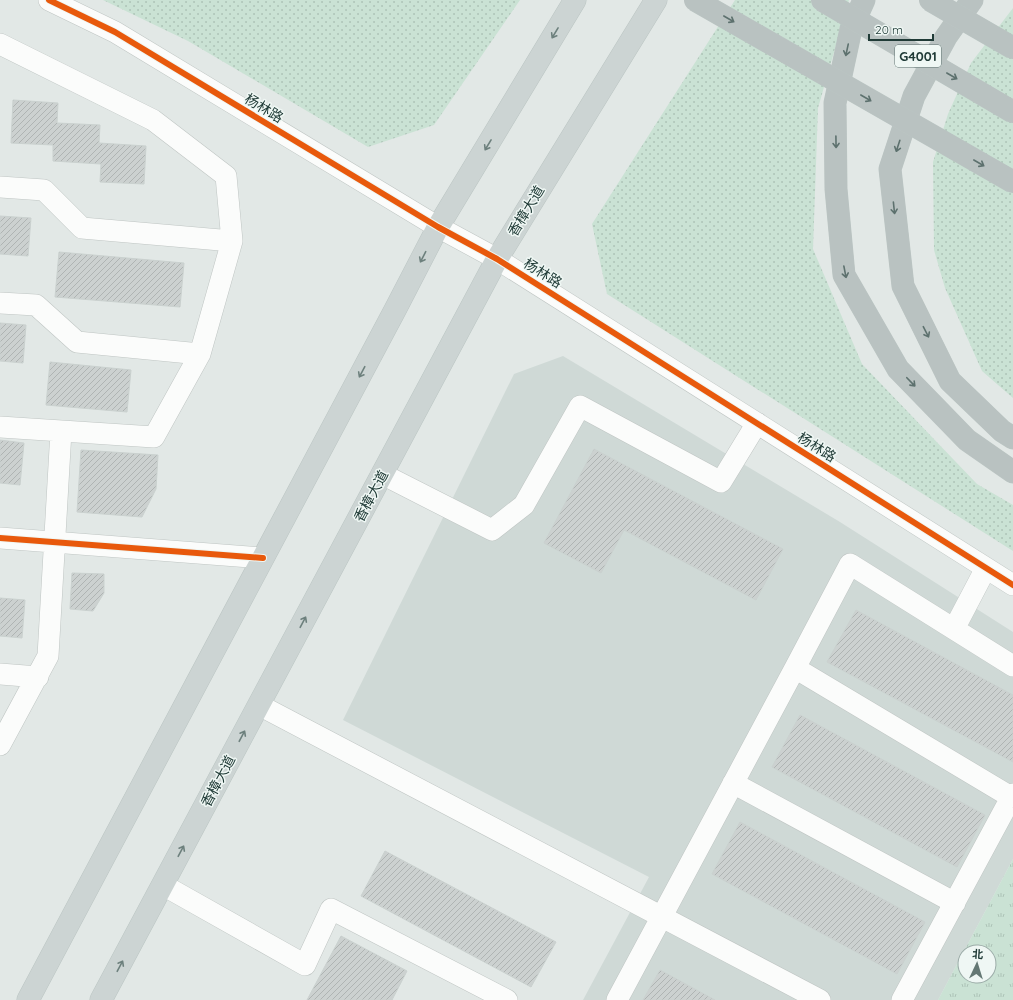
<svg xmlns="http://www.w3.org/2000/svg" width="1013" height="1000" font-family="Quicksand,'Noto Sans SC',sans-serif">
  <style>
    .built { fill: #cfd9d6 }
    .grass { fill: url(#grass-dots) }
    .park { fill: url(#park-tufts); fill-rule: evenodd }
    .building { fill: url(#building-hatch); stroke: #cad1cf }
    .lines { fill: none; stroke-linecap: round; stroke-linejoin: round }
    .minor-casing { stroke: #bfc5c3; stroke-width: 22 }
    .major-casing { stroke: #bbc5c3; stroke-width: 23 }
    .highway-casing { stroke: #bbc5c3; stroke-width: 23 }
    .minor { stroke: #fbfcfb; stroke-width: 21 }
    .major { stroke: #ccd4d3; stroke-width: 22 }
    .highway { stroke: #b9c2c1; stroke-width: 22 }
    .highway-bridge-casing { stroke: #bbc5c3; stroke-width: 23; stroke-linecap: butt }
    .highway-bridge { stroke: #b9c2c1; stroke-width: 22 }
    .cycleway-casing { stroke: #eff7f4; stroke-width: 8 }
    .cycleway { stroke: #e8590c; stroke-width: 6 }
    .oneway { stroke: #5d716e }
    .oneway2 { stroke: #6d807d }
    .labels { text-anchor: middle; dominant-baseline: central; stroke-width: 3; stroke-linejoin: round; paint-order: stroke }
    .shield { fill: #eff7f4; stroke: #5e7370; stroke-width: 1 }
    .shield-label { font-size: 13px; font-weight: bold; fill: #203b37 }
    .street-label { font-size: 14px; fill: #203b37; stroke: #eff7f4 }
  </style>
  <defs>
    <pattern id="grass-dots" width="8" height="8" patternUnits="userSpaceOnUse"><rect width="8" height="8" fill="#cae2d4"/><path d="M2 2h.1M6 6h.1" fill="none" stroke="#adc3b7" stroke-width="1.8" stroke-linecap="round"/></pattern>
    <pattern id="park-tufts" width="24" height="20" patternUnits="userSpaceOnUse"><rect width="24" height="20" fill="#cae2d4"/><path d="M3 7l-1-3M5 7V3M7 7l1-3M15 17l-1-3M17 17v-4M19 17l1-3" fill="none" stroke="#adc3b7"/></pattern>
    <pattern id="building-hatch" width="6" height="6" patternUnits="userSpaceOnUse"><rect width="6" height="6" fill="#ccd1d0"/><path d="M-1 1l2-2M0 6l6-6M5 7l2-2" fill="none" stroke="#afb4b3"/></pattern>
  </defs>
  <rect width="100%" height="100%" fill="#e2e8e6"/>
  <path class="built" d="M563,356L840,522L1013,632V859L938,1000H583L649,877L343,720L514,374Z"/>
  <path class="grass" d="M103,0H520L434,125L368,147L188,41Z
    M735,0H849L818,108L813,249L862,364L977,484L1013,505V551L607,294L592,224Z
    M1013,8V398L982,371L945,288L934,250L933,162L948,114L971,63Z"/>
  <path class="park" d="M1013,859V1000H938ZM965,952H989V976H965Z"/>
  <path class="building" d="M13,100L58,103L57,123L100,125L99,143L146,146L144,184L100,182L101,164L53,161V145L11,143Z
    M0,216L31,218L28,256L0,254Z
    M59,252L184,263L180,307L55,297Z
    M0,323L26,325L23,363L0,361Z
    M50,362L131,370L127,412L46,405Z
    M0,440L24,443L20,485L0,483Z
    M594,449L783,549L756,600L624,530L601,573L544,543Z
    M81,450L158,455L156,489L142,517L77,512Z
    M72,573L104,574V593L93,611L70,609Z
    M0,598L25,600L22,638L0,636Z
    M856,610L1013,695V762L827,662Z
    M800,715L985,815L957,867L772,767Z
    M740,822L925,922L897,974L712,874Z
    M385,851L556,942L531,987L361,896Z
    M341,936L407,971L392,1000H307Z
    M660,970L715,1000H643Z"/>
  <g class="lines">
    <defs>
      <path id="minor" d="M49,0L115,32L438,227L497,259L1013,585
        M0,44L153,120L226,176L232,241L200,354L154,437L0,427
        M0,187L44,190L82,228L232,241
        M0,303L36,305L77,342L200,354
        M382,474L492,530L524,505L580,406L721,482L757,423
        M0,538L263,558
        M954,629L986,568
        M795,668L1011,797
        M0,674L38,677
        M259,705L820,1000
        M0,745L48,656L61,431
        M733,783L955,903
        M163,885L305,965L331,909L507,1000
        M617,1000L795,668L850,564L1013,666
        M902,1000L1013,794"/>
      <path id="major" d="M28,1000L395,310L438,227L575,0
        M101,1000L497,259L656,0"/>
      <path id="highway" d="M864,0L851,29L835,103L836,189L844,275L898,369L967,440L1013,472
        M972,0L946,37L914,96L890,169L903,286L950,381L1002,431L1013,438"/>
    </defs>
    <use href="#minor" class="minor-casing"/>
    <use href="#major" class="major-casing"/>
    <use href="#highway" class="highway-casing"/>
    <use href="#minor" class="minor"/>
    <use href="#major" class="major"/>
    <use href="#highway" class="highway"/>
    <defs>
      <path id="highway-bridge" d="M695,0L1013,182
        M822,0L1013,112
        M930,0L1013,48"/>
    </defs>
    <use href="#highway-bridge" class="highway-bridge-casing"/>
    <use href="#highway-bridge" class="highway-bridge"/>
    <defs>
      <path id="cycleway" d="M49,0L115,32L438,227L497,259L1013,585
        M0,538L263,558"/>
    </defs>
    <use href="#cycleway" class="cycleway-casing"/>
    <use href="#cycleway" class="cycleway"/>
  </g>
  <defs><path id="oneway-shaft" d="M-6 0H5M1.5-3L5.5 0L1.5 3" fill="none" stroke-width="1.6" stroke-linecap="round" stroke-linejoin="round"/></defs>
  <g class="oneway">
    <use href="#oneway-shaft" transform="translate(729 19) rotate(30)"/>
    <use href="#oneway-shaft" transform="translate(847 50) rotate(102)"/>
    <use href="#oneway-shaft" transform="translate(952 76) rotate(30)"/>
    <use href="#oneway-shaft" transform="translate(866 98) rotate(30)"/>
    <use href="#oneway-shaft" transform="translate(836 142) rotate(89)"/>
    <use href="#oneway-shaft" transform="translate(898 146) rotate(108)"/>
    <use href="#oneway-shaft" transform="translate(979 163) rotate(30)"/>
    <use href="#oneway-shaft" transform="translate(894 208) rotate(84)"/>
    <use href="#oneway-shaft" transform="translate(845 272) rotate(79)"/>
    <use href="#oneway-shaft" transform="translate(926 332) rotate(63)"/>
    <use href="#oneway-shaft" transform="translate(911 382) rotate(46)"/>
  </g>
  <g class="oneway2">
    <use href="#oneway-shaft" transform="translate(555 33) rotate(121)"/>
    <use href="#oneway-shaft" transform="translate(488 145) rotate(121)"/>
    <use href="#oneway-shaft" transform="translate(423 257) rotate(117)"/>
    <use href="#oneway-shaft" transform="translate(362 372) rotate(118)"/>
    <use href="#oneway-shaft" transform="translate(303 622) rotate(-62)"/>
    <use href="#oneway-shaft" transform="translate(242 736) rotate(-62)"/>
    <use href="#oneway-shaft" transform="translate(181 851) rotate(-62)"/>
    <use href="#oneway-shaft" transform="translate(120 966) rotate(-62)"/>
  </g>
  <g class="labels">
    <rect class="shield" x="895" y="45" width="46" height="22" rx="3"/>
    <g class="shield-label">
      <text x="918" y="56">G4001</text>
    </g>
    <g class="street-label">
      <text transform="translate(264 108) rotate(31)">杨林路</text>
      <text transform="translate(526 211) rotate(-59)">香樟大道</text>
      <text transform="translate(543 273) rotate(32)">杨林路</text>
      <text transform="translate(817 447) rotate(32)">杨林路</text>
      <text transform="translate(371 496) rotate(-62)">香樟大道</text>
      <text transform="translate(218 781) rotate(-62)">香樟大道</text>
    </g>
  </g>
  <g transform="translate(977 964) rotate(4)"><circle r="19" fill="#eff7f4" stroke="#9caca8"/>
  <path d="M0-3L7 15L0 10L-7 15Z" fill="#647874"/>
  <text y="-6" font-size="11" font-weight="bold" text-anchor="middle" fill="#203b37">北</text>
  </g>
  <path d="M869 34v6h64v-6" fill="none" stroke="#203b37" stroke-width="2"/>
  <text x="875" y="34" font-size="12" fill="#203b37" stroke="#eff7f4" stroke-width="3" paint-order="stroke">20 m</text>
</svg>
